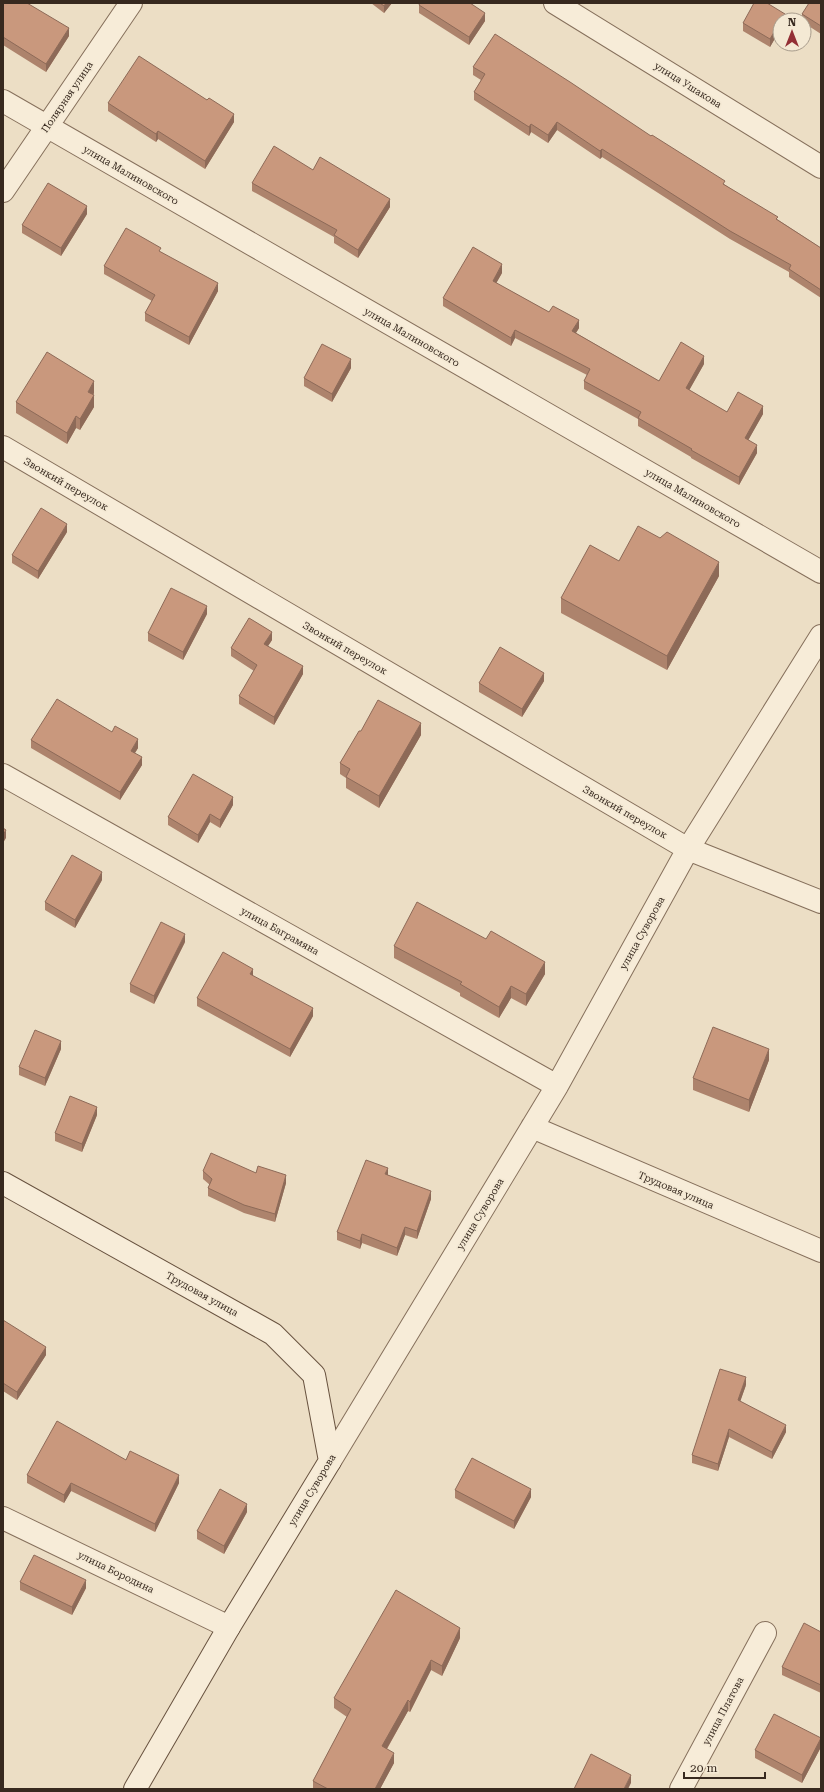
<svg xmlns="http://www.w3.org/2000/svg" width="824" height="1792" font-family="'Roboto Serif',serif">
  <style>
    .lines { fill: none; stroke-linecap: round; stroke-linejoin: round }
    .street-casing { stroke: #86705c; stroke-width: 24 }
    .secondary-casing { stroke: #68523f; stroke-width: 24 }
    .street { stroke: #f7ecd8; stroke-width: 22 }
    .secondary { stroke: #f7ecd8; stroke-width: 22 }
    .wall { fill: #ad836c }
    .shaded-wall { fill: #8d6a58 }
    .building { fill: #c9987d; stroke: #8d6a58 }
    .labels { text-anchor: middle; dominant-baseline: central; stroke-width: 3.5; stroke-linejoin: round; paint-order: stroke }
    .street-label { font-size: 10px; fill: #37291f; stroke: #f4e9d4 }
  </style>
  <rect width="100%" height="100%" fill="#ecdec5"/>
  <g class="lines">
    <defs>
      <path id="street" d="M555,3L821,167
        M3,101L821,572
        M3,191L131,3
        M3,447L688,849L821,902
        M3,775L557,1086
        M532,1127L821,1251
        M330,1461L557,1086L688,849L821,636
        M3,1518L229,1627
        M681,1789L765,1633"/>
      <path id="secondary" d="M3,1183L273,1334L314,1375L330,1461L229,1627L135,1789"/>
    </defs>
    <use href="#street" class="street-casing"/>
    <use href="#secondary" class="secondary-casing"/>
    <use href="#street" class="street"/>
    <use href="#secondary" class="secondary"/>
  </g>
  <path class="wall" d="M3,3L69,36L46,72L3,45Z
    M371,3H392L384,13Z
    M821,3V34L804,23V20H802V14Z
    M419,5L485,21L469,45L419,13Z
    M785,20L770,47L743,31V23Z
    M473,67L651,136L821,248V298L789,277V272L730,239L602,157L600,159L557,130L548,143L531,132L529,136L474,100V92L481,80L473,75Z
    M108,103L234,122L205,169L158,139L156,142L108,111Z
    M313,170L390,207L358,258L334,243V237L252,191V183Z
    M87,214L61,256L22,233V225Z
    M161,252L218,291L189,345L145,321V313L152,301L104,274V266Z
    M502,273L496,283L549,312L579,328L576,333L659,381L704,364L689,390L727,412L763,414L748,440L757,453L739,485L691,458V457L638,426V419L584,389V381L587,375L515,338L511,346L443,306V298Z
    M351,368L332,402L304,386V378Z
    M94,393L93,395L94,407L80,430L76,428L67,444L16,413V402Z
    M67,532L38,579L12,563V555Z
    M619,561L719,576L667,670L561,613V598Z
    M207,614L183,660L148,641V633Z
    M272,640L268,646L303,674L274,725L239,704V696L254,671L231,656V648Z
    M544,681L522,717L479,692V683Z
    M361,731L421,735L379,808L346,788V778L340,774V763Z
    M31,740L138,748L135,753L142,765L120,800L31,748Z
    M233,805L220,828L210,822L198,843L168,825V817Z
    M102,880L75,928L45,910V902Z
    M185,942L154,1004L130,992V984Z
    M394,946L545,974L526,1006L511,998L499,1018L460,996V993L394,958Z
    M253,976L313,1016L290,1057L197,1006V998Z
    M61,1049L45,1086L19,1075V1067Z
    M769,1060L749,1112L693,1090V1078Z
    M97,1115L82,1152L55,1141V1133Z
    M203,1171L256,1173L286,1183L275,1222L244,1213L208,1196V1188L210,1185L203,1179Z
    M388,1175L431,1199L417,1239L405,1235L397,1256L362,1243L360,1249L337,1240V1232Z
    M3,1320L46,1355L17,1400L3,1391Z
    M746,1385L740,1401L786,1432L772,1459L729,1437L718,1471L692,1463V1455Z
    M126,1460L179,1483L155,1532L71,1491L64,1503L27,1483V1475Z
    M455,1490L531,1497L514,1529L455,1498Z
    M247,1512L224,1554L197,1539V1531Z
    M20,1582L86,1588L72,1615L20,1590Z
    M821,1632V1693L782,1675V1667Z
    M460,1638L442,1676L431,1670L410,1712L408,1711L387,1749L394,1763L380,1789H313V1781L347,1717L334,1708V1698Z
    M821,1738V1747L802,1783L755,1758V1750Z"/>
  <path class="shaded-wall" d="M386,3H392L384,13V6Z
    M485,13V21L469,45V37Z
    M785,14V20H781Z
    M780,22V30L770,47V39Z
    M69,28V36L46,72V64Z
    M234,114V122L205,169V161Z
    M557,122V130L548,143V135Z
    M531,124V132L529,136V127Z
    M158,131V139L156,142V134Z
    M602,149V157L600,159V151Z
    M390,199V207L358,258V250Z
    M87,206V214L61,256V248Z
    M502,264V273L493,289V281Z
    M218,283V291L189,345V337Z
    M579,320V328L572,339V331Z
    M515,330V338L511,346V338Z
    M704,356V364L686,396V388Z
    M351,359V368L332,402V394Z
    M94,381V393L88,403V392Z
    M94,395V407L80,430V419Z
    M763,406V414L745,446V438Z
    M76,416V428L67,444V433Z
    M757,445V453L739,485V477Z
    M67,524V532L38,579V571Z
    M719,562V576L667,670V656Z
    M207,606V614L183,660V652Z
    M272,632V640L264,652V644Z
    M303,666V674L274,725V717Z
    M544,673V681L522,717V709Z
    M421,723V735L379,808V796Z
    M138,739V748L131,759V751Z
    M142,757V765L120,800V792Z
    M233,797V805L220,828V820Z
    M210,814V822L198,843V835Z
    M6,830V838L3,843V835Z
    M102,872V880L75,928V920Z
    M185,934V942L154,1004V996Z
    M545,962V974L526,1006V994Z
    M253,969V977L250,974Z
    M511,986V998L499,1018V1007Z
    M313,1008V1016L290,1057V1049Z
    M61,1041V1049L45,1086V1078Z
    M769,1049V1060L749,1112V1100Z
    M97,1107V1115L82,1152V1144Z
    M388,1168V1176L385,1174Z
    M286,1175V1183L275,1222V1214Z
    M431,1191V1199L417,1239V1231Z
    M405,1227V1235L397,1256V1248Z
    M362,1234V1243L360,1249V1241Z
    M46,1347V1355L17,1400V1392Z
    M746,1377V1385L738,1408V1400Z
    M786,1425V1432L772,1459V1452Z
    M729,1429V1437L718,1471V1464Z
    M179,1475V1483L155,1532V1524Z
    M71,1483V1491L64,1503V1495Z
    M531,1489V1497L514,1529V1521Z
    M247,1504V1512L224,1554V1546Z
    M86,1580V1588L72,1615V1607Z
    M460,1628V1638L442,1676V1666Z
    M431,1660V1670L410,1712V1702Z
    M408,1700V1711L382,1757V1746Z
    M821,1738V1747L802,1783V1775Z
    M394,1753V1763L380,1789H375Z
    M631,1775V1783L628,1789H624Z"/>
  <path class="building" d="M3,3H27L69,28L46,64L3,37Z
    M380,3H386L384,6Z
    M420,3H470L485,13L469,37L419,5Z
    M754,3H767L785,14L781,20H780V22L770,39L743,23Z
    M809,3H821V26L802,14Z
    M495,34L570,82L651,136L652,135L725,181L723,184L778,217L776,219L821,248V290L789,269L791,265L730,231L602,149L600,151L557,122L548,135L531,124L529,127L474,92L485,74L473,67Z
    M139,56L207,100L209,98L234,114L205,161L158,131L156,134L108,103Z
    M274,146L313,170L320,157L390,199L358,250L334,235L337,230L252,183Z
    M48,183L87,206L61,248L22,225Z
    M126,228L161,248L159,251L218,283L189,337L145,313L155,295L104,266Z
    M473,247L502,264L493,281L549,312L553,306L579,320L572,331L659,381L681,342L704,356L686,388L727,412L738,392L763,406L745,438L757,445L739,477L691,450L692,449L638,418L641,412L584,381L590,369L515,330L511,338L443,298Z
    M322,344L351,359L332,394L304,378Z
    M47,352L94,381L88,392L94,395L80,419L76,416L67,433L16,402Z
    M41,508L67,524L38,571L12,555Z
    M638,526L660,538L667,532L719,562L667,656L561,598L590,545L619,561Z
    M171,588L207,606L183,652L148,633Z
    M249,618L272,632L264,644L303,666L274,717L239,696L257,665L231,648Z
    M500,647L544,673L522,709L479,683Z
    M57,699L112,732L115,726L138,739L131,751L142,757L120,792L31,740Z
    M378,700L421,723L379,796L346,777L350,769L340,763L359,731H361Z
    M193,774L233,797L220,820L210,814L198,835L168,817Z
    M3,828L6,830L3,835Z
    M72,855L102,872L75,920L45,902Z
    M417,902L486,939L491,931L545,962L526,994L511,986L499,1007L460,984L462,982L394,946Z
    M161,922L185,934L154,996L130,984Z
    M223,952L253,969L250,974L313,1008L290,1049L197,998Z
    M713,1027L769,1049L749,1100L693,1078Z
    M35,1030L61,1041L45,1078L19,1067Z
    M70,1096L97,1107L82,1144L55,1133Z
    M211,1153L256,1173L258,1166L286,1175L275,1214L244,1205L208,1188L212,1179L203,1171Z
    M366,1160L388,1168L385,1174L431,1191L417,1231L405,1227L397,1248L362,1234L360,1241L337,1232Z
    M3,1320L46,1347L17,1392L3,1383Z
    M720,1369L746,1377L738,1400L786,1425L772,1452L729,1429L718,1464L692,1455Z
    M57,1421L126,1460L130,1451L179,1475L155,1524L71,1483L64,1495L27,1475Z
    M472,1458L531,1489L514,1521L455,1490Z
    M220,1489L247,1504L224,1546L197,1531Z
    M34,1555L86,1580L72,1607L20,1582Z
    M396,1590L460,1628L442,1666L431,1660L410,1702L408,1700L382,1746L394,1753L375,1789H328L313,1781L351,1709L334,1698Z
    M804,1623L821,1632V1685L782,1667Z
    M774,1714L821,1738L802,1775L755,1750Z
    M591,1754L631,1775L624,1789H574Z"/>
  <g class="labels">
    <g class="street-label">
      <text transform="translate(688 85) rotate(32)">улица Ушакова</text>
      <text transform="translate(67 97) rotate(-56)">Полярная улица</text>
      <text transform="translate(131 175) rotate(30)">улица Малиновского</text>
      <text transform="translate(412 337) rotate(30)">улица Малиновского</text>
      <text transform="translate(66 484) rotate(30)">Звонкий переулок</text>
      <text transform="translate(693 498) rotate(30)">улица Малиновского</text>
      <text transform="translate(345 648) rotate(30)">Звонкий переулок</text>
      <text transform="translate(625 812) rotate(30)">Звонкий переулок</text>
      <text transform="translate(280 931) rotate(29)">улица Баграмяна</text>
      <text transform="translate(642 933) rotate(-61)">улица Суворова</text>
      <text transform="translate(676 1190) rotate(23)">Трудовая улица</text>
      <text transform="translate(480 1214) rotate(-59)">улица Суворова</text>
      <text transform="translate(202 1294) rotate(29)">Трудовая улица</text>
      <text transform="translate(312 1490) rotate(-59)">улица Суворова</text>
      <text transform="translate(116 1572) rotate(26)">улица Бородина</text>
      <text transform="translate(723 1711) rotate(-62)">улица Платова</text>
    </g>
  </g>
  <rect width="824" height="1792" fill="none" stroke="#37291f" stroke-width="8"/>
  <g transform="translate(792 32)"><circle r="19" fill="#f4e9d4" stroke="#a89c8c"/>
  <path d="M0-3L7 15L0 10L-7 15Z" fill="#932f35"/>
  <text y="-6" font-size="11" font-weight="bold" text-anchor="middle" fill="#37291f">N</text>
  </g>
  <path d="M684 1772v6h81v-6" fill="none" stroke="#37291f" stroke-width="2"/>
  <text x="690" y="1772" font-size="12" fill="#37291f" stroke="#f4e9d4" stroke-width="3" paint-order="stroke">20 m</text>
</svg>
